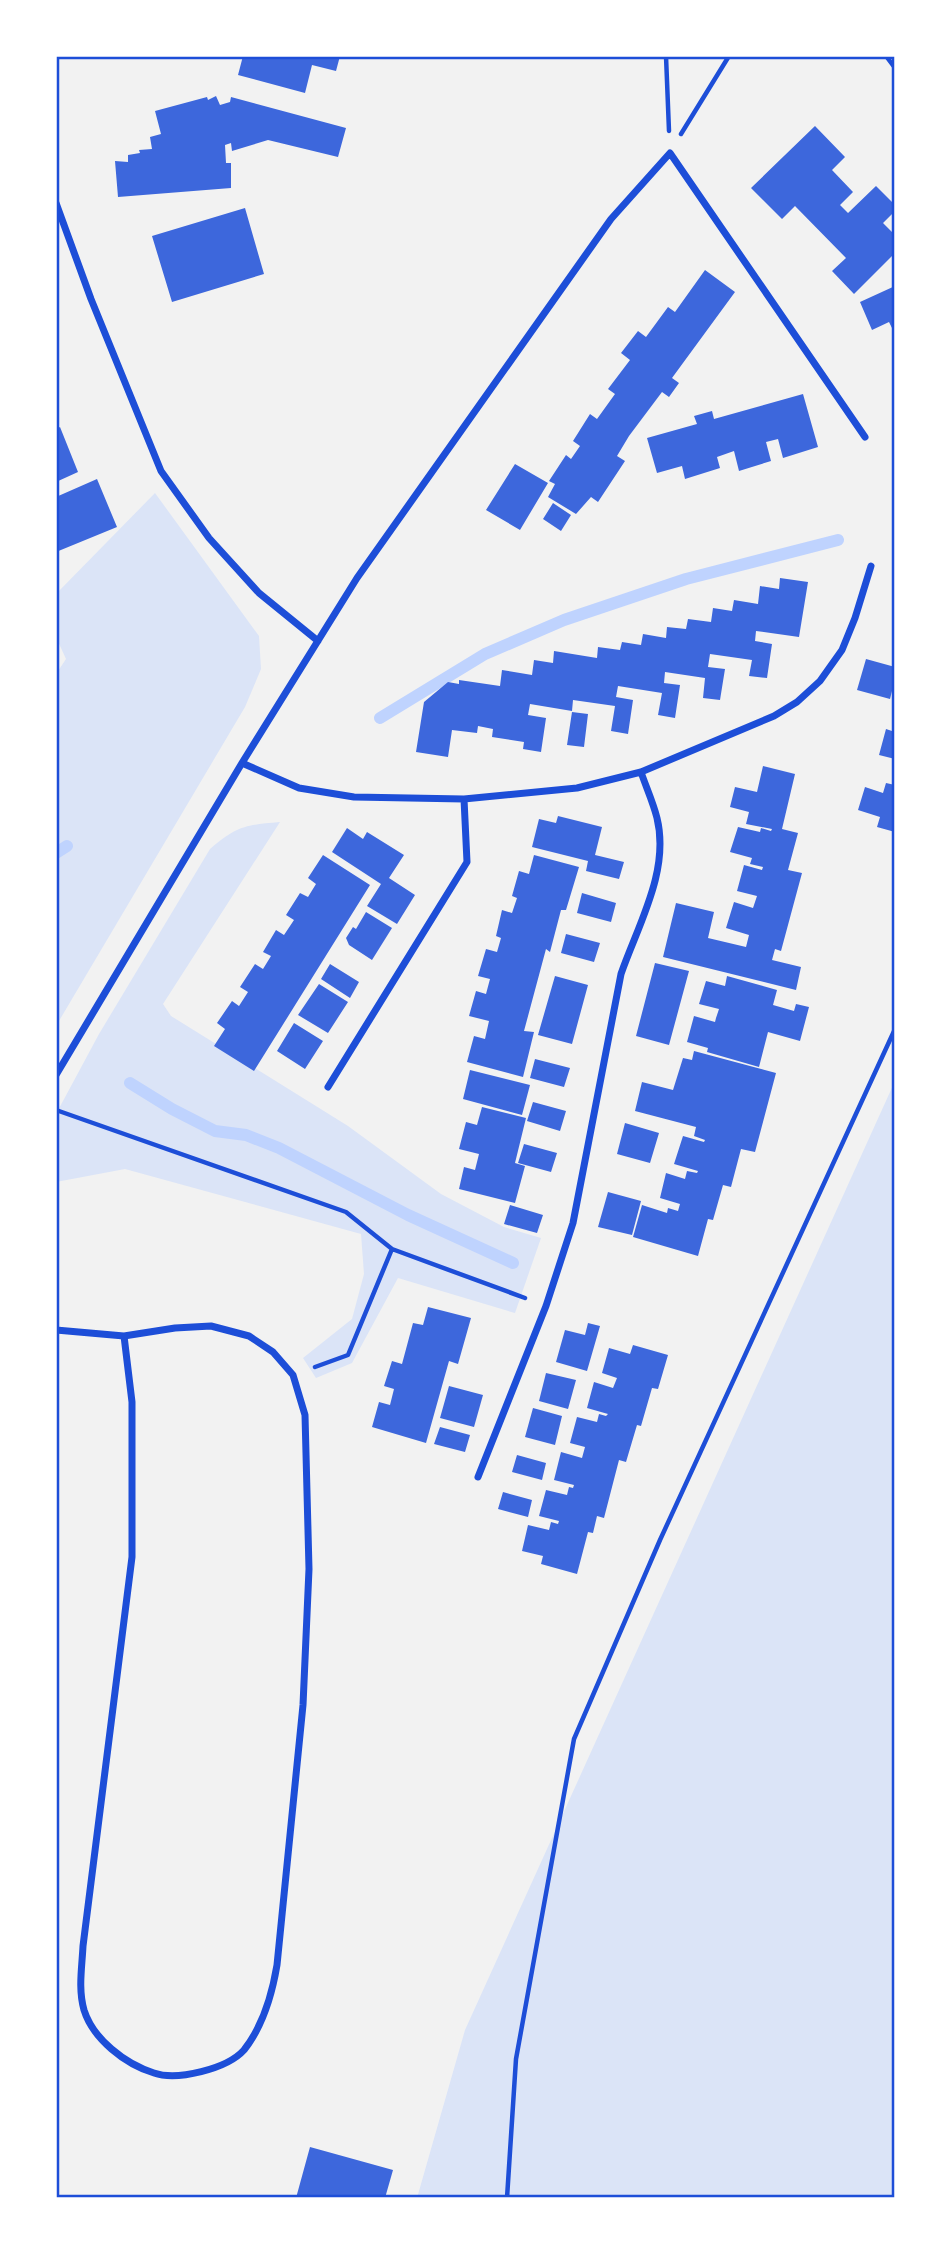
<svg xmlns="http://www.w3.org/2000/svg" width="951" height="2254" font-family="Inter,sans-serif">
  <style>
    .green { fill: #dbe4f7 }
    .lines { fill: none; stroke-linecap: round; stroke-linejoin: round }
    .stream { stroke: #bfd3fe; stroke-width: 12 }
    .building { fill: #3d67dc }
    .path { stroke: #1d4ed8; stroke-width: 4.5 }
    .minor { stroke: #1d4ed8; stroke-width: 7 }
    .neatline { fill: none; stroke: #1d4ed8; stroke-width: 2.5 }
  </style>
  <rect width="100%" height="100%" fill="#f2f2f2"/>
  <path class="green" d="M155,493L259,636L261,669L245,707L56,1026V674L66,659L56,637V594Z
    M280,822L163,1004L171,1016L348,1126L441,1194L504,1227L541,1238L515,1313L398,1278L352,1363L316,1378L303,1358L352,1319L364,1274L361,1234L125,1169L56,1182V1114L99,1034L210,849C237,826 245,825 280,822Z
    M895,1081V2198H417L465,2030Z"/>
  <g class="lines">
    <path class="stream" d="M380,718L485,654L564,620L686,579L838,540
      M56,853L67,846
      M130,1083L172,1109L215,1131L246,1135L279,1148L408,1215L513,1263"/>
  </g>
  <path class="building" d="M243,56H340L336,71L312,65L305,93L238,75Z
    M216,96L220,105L230,102L231,97L346,128L338,157L268,140L232,151L231,143L225,145L226,163H231V188L118,197L115,161L128,162V155L140,153L139,150L152,149L150,137L161,134L155,111L207,97L208,100Z
    M815,126L845,157L832,170L853,192L840,205L848,213L876,186L895,205V211L883,223L895,235V253L854,294L832,271L846,258L795,206L782,219L751,188Z
    M245,208L264,274L172,302L152,236Z
    M705,270L735,292L672,378L679,383L669,397L662,392L629,436L617,456L625,461L598,502L591,497L576,514L548,497L555,484L549,481L566,455L571,459L580,446L573,441L590,414L597,419L615,394L608,389L630,360L621,353L638,331L646,337L668,307L675,312Z
    M895,286V334L889,322L872,330L860,302Z
    M803,394L818,447L783,458L778,439L766,442L771,461L739,471L734,451L717,457L720,468L685,479L682,466L657,473L647,438L697,424L694,416L712,411L714,419Z
    M60,427L78,472L56,482V429Z
    M515,464L548,483L520,530L486,510Z
    M97,479L117,527L56,552V497Z
    M553,503L571,515L561,531L543,519Z
    M780,578L808,582L799,637L756,631L755,641L772,644L767,678L749,676L752,660L710,654L708,667L725,669L720,700L703,698L705,678L665,672L664,683L680,685L675,718L658,715L662,693L618,686L616,697L633,700L628,734L611,731L615,706L573,700L572,711L530,704L528,715L546,718L541,752L523,749L524,742L492,737L493,729L478,726L477,733L452,730L448,757L416,752L424,702L448,682L459,684V680L500,686L502,670L532,675L534,660L553,663L554,651L597,658L598,647L620,650L622,642L641,645L643,634L666,638L667,627L686,629L688,619L711,622L713,608L732,611L734,600L758,604L760,586L779,589Z
    M866,659L895,667V679L890,699L857,690Z
    M572,712L588,714L584,747L567,745Z
    M886,729L895,732V759L879,755Z
    M763,766L795,774L782,829L798,833L788,870L802,873L781,951L775,949L772,960L801,967L796,990L663,957L676,903L714,912L708,938L746,947L749,935L726,928L734,902L753,908L757,896L737,891L744,865L762,870L763,867L750,864L752,858L730,852L738,827L760,832L761,828L771,831L772,829L746,824L749,812L730,807L735,787L757,792Z
    M886,783L895,785V832L877,827L880,817L858,810L865,787L883,793Z
    M558,816L602,827L595,855L624,862L619,879L586,871L588,861L532,847L539,819L556,823Z
    M347,828L363,839L367,832L404,855L389,878L415,895L397,924L367,906L381,884L332,852Z
    M323,855L370,885L254,1071L214,1046L225,1029L217,1023L232,1001L239,1006L248,992L240,987L255,964L263,969L271,956L263,952L276,930L284,935L294,920L286,915L300,893L308,897L316,884L308,878Z
    M534,855L579,867L566,910H561L550,952L546,949L524,1031L534,1032L523,1077L467,1062L474,1036L485,1039L489,1021L469,1016L476,991L486,994L490,979L478,976L486,949L497,952L501,938L496,936L502,910L512,913L517,898L512,896L519,871L529,874Z
    M582,893L616,903L611,922L577,913Z
    M366,912L392,928L372,960L349,945L346,938L353,927L356,929Z
    M566,934L600,943L594,962L561,953Z
    M655,963L689,971L669,1045L636,1036Z
    M330,964L359,982L350,998L321,979Z
    M555,976L588,985L572,1044L538,1035Z
    M727,976L777,990L773,1005L794,1011L796,1004L809,1007L800,1041L768,1032L759,1067L707,1052L708,1048L687,1042L694,1016L715,1022L716,1018L719,1009L699,1004L706,981L725,986Z
    M319,984L348,1002L328,1033L298,1015Z
    M294,1023L323,1041L305,1069L277,1051Z
    M694,1051L776,1073L755,1152L741,1149L731,1187L723,1185L713,1220L708,1219L698,1256L633,1237L642,1205L667,1213L668,1208L678,1211L680,1204L660,1198L666,1173L685,1179L687,1171L697,1173L698,1171L674,1164L683,1136L704,1142L705,1140L694,1136L696,1127L635,1111L642,1082L673,1090L683,1058L692,1060Z
    M535,1059L570,1068L564,1087L530,1078Z
    M470,1070L530,1085L522,1115L463,1099Z
    M533,1102L566,1111L560,1131L527,1121Z
    M482,1107L526,1118L515,1163L525,1166L515,1203L459,1189L464,1167L475,1170L479,1154L459,1149L466,1122L477,1125Z
    M625,1123L659,1133L650,1163L617,1154Z
    M524,1144L557,1153L551,1172L518,1163Z
    M608,1192L641,1201L632,1235L598,1227Z
    M510,1205L543,1215L537,1233L504,1224Z
    M428,1307L471,1318L458,1364L449,1361L426,1443L372,1427L379,1402L390,1405L394,1389L384,1386L392,1361L402,1364L413,1323L423,1325Z
    M588,1323L600,1326L587,1371L556,1362L565,1330L585,1335Z
    M633,1345L668,1355L658,1389L652,1388L641,1426L637,1425L626,1462L619,1460L604,1518L597,1516L593,1533L588,1532L577,1574L541,1564L543,1556L522,1551L528,1525L549,1530L551,1522L558,1524L559,1521L539,1516L546,1490L567,1495L569,1487L573,1488L574,1485L554,1480L561,1452L582,1458L585,1447L570,1443L577,1417L597,1422L599,1414L606,1416L608,1414L587,1408L594,1382L613,1388L617,1378L602,1373L609,1348L630,1354Z
    M546,1373L576,1380L568,1409L539,1401Z
    M449,1386L483,1395L474,1427L440,1418Z
    M533,1408L562,1416L555,1445L525,1437Z
    M440,1427L470,1435L465,1452L434,1444Z
    M517,1455L546,1463L542,1480L512,1472Z
    M503,1492L532,1500L528,1517L498,1509Z
    M310,2147L393,2170L385,2198H296Z"/>
  <g class="lines">
    <path class="path" d="M666,56L669,131
      M886,56L895,68
      M681,134L729,56
      M56,1110L346,1212L392,1249L525,1298
      M315,1367L348,1355L392,1249
      M507,2198L516,2059L574,1739L660,1540L895,1029"/>
    <path class="minor" d="M56,203L91,299L161,471L209,538L259,593L318,641
      M242,763L299,788L354,797L464,799L577,788L641,772L774,716L797,702L820,681L842,650L855,618L871,566
      M56,1075L242,763L357,578L611,219L670,153L865,437
      M328,1087L467,862L464,799
      M56,1330L124,1336L175,1328L211,1326L249,1336L273,1352L293,1375L305,1415L309,1569L303,1705L277,1965C272,1995 263,2026 244,2050C227,2069 177,2081 154,2073C125,2064 93,2039 84,2010C78,1989 82,1967 83,1946L132,1557V1402L124,1336
      M478,1477L546,1306L573,1223L621,974C638,925 670,871 657,818C653,802 646,787 641,772"/>
  </g>
  <rect width="951" height="2254" fill="none" stroke="#ffffff" stroke-width="116"/>
  <rect x="58" y="58" width="835" height="2138" class="neatline"/>
</svg>
